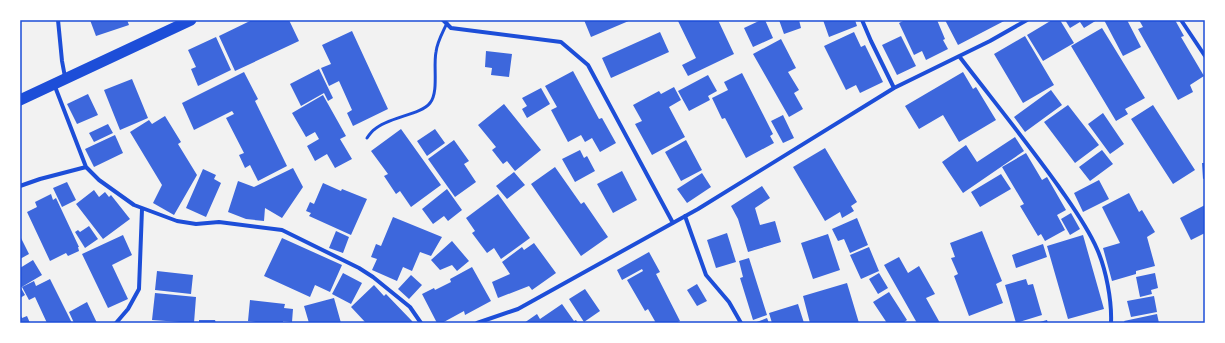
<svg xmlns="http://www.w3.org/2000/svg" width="1225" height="343" font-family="Commissioner,sans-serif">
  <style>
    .building { fill: #3d67dc }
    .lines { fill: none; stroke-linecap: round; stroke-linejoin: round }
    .service { stroke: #1d4ed8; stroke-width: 3 }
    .minor { stroke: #1d4ed8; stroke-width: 4 }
    .trunk { stroke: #1d4ed8; stroke-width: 11 }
    .neatline { fill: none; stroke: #1d4ed8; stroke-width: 1.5 }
  </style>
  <rect width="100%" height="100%" fill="#f2f2f2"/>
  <path class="building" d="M90,20H127L129,25L96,36Z
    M252,20H289L299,41L235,71L219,36Z
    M584,20H631L591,37Z
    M679,20H718L734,54L688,76L682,65L696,58L678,21Z
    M761,20H765L773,38L753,47L744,28Z
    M779,20H799L801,28L784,34Z
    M823,20H855L857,26L829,37Z
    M905,20H937L945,39L943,40L948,49L926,60L922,51L914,55L899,23Z
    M945,20H1006L958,45Z
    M1052,20H1060L1074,43L1043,61L1027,35Z
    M1065,20H1097L1084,28L1080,22L1070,28Z
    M1104,20H1127L1141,47L1123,56Z
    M1139,20H1175L1184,36L1181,37L1204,76L1190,85L1193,92L1178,100L1138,29L1143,27Z
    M1102,28L1145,98L1125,109L1128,114L1116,121L1071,46Z
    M352,31L388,109L353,126L347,113L352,110L339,81L329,86L321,68L331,64L322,45Z
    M660,32L669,52L611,78L602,58Z
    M854,32L861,47L865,45L883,82L860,93L856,85L846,90L824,46Z
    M901,36L916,66L897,75L882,45Z
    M1025,36L1054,85L1023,103L994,54Z
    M216,37L231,70L198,86L191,69L196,67L188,50Z
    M781,39L796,68L788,72L799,90L794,93L803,109L789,117L753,54Z
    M486,51L512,54L509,77L491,75L492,68L485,67Z
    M319,69L333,98L328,101L324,93L301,106L290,84Z
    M573,71L599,119L602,118L616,143L600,152L592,138L585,142L581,135L568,142L551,110L557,107L545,86Z
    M244,72L258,99L255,101L287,166L258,181L250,165L245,168L239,155L244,153L226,118L234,114L232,111L194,130L182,103Z
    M963,72L973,89L976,87L996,120L959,142L943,115L919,129L905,106Z
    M742,73L773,134L770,136L774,143L746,158L725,118L722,119L712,98L728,90L724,82Z
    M708,75L717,91L708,96L710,100L689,111L678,91Z
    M132,79L148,118L120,130L104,90Z
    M674,87L681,100L669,107L685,137L652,155L635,124L642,121L633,105L659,91L661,94Z
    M541,88L550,104L527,118L522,109L527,106L522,98Z
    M1051,90L1062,105L1025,132L1014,117Z
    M88,94L98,115L77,124L67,104Z
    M323,95L346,136L340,139L352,159L335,168L327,154L315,161L307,146L319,139L315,132L306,137L292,113Z
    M504,104L541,150L515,171L507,161L503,164L492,150L496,147L478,125Z
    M1068,105L1099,145L1075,163L1044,122Z
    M1153,105L1195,170L1173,184L1131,119Z
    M1103,113L1124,144L1110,154L1088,124Z
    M783,115L794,138L783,143L771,121Z
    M165,116L181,142L178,144L197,175L174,215L153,203L162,185L130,132L149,120L152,124Z
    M108,124L113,133L94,142L89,133Z
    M401,129L441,185L411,207L400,191L396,194L384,176L388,174L371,151Z
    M435,129L445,143L427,156L417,141Z
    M115,135L123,153L94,167L85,149Z
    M1015,137L1024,151L963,193L942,162L966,145L977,162Z
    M454,140L469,161L464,164L476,182L455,197L428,159Z
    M686,140L702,170L681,181L665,152Z
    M825,148L857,202L851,206L854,211L842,218L840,212L825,221L793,167Z
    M580,150L584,158L587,156L595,171L575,182L562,159Z
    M1102,150L1113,164L1090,181L1079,167Z
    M1026,153L1042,180L1047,177L1066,210L1057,215L1065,230L1045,241L1041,234L1038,236L1020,206L1024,204L1002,167Z
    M1202,163H1205V178L1203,179Z
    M555,167L581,204L584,202L608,237L581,256L531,184Z
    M293,168L303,187L282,218L265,208L264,221L246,219L228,212L238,181L254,187Z
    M203,169L216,175L214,179L221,183L206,217L186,208Z
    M622,171L637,200L613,213L597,184Z
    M514,172L525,185L507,199L496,186Z
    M702,173L711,187L687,203L677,189Z
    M1001,174L1011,189L980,207L971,192Z
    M1099,180L1109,199L1083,212L1074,193Z
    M67,182L76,200L62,207L53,188Z
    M323,183L341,191L342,189L367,199L351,235L309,216L311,213L306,211L310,202L314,204Z
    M762,186L770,198L755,208L760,225L775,221L781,242L748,252L738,219L731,206Z
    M447,189L462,210L448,221L444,216L433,224L422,209Z
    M94,190L99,197L105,192L109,197L111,195L130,219L103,239L76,204Z
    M1129,193L1139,212L1142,210L1155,232L1147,237L1155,266L1136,271V274L1112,281L1103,248L1120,243L1102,207Z
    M51,194L53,200L56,198L79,247H78L79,251L68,256L66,253L50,261L27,212L37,207L35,202Z
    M498,194L530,238L501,259L494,248L487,253L472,233L475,231L466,218Z
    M1205,205V233L1191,240L1180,218Z
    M1071,213L1080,229L1070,235L1061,219Z
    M393,217L442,237L431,256L420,252L412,271L403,267L397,281L372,270L377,259L371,257L376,244L381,246Z
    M857,218L868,245L850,253L844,239L838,241L832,229Z
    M89,226L98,239L85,248L75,232L78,230L80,232Z
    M336,231L349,237L343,253L329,248Z
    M982,231L1002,281L996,284L1003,303L969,316L954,276L958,274L951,258L955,257L950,243Z
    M727,233L736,262L716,268L707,240Z
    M828,234L840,270L813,279L801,243Z
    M123,235L132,255L112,265L128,299L108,308L82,254Z
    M1083,235L1104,309L1068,319L1047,246Z
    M20,236L29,254L20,259Z
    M282,238L342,265L330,292L315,285L310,297L264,276Z
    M452,241L469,261L457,271L452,265L440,270L431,260Z
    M534,243L556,273L532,290L529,286L498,298L492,282L510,274L502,262L522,247L524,250Z
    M1043,244L1047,257L1016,268L1012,255Z
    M869,247L879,271L861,279L850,255Z
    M649,252L660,272L656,274L680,321L678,322V323H656L648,309L645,311L627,280L643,271L642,269L622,280L617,270Z
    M899,257L908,273L919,266L935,294L926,298L940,323H917L884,265Z
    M749,258L767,315L753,320L740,278L743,277L739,261Z
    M33,260L42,275L20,288V268Z
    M472,267L491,301L465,315L464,311L442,323H437L422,294L434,288L435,290L451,282L450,279Z
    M157,271L193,275L191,294L155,290Z
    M343,273L362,283L351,304L332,294Z
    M879,273L888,288L878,294L869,279Z
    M1155,273L1158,288L1151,290L1152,294L1140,297L1136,277Z
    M411,275L422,285L409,299L398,289Z
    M50,279L72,323H47L35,297L29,300L22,287L34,281L36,286Z
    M1026,279L1028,285L1033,284L1042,315L1016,323L1005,285Z
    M847,283L859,323H810L803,296Z
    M697,284L707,301L697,306L687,290Z
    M374,285L384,296L386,294L412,321L413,323H366L351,307Z
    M20,288H21L25,295L20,298Z
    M585,289L600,311L584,322L569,299Z
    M889,292L907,320L903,323H887L873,302Z
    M155,293L196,297L194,323L152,320Z
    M1154,296L1157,312L1131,317L1127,301Z
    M334,298L341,323H309L304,306Z
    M250,300L285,304L284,308L293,309L292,322L283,321V323H263L248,321Z
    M87,302L97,323H74L69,312Z
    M562,304L574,321L576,320L578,323H524L537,314L540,319Z
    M798,304L804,323H772L769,313Z
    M20,314L22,318L27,316L30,323H20Z
    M1157,314L1159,323H1125L1124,321Z
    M767,318L769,323H754Z
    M199,320H215L216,323H199Z
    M1047,320L1048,323H1036Z"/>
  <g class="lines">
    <path class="service" d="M367,138C369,135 372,131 375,129C388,117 421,115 430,103C439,92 433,66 436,52C437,42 443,32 447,23"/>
    <path class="minor" d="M58,20L62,61L65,77
      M443,20L451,28L561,42L588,65L673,223
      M862,20L871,41L894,88
      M1181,20L1205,56
      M959,56C992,99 1027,142 1059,187C1072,206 1087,226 1097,249C1106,269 1112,301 1111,323
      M54,84L86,167L99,180L134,205L177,221L196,224L219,222L282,230L359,268L373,277L410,307L421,323
      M20,186L40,179L86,167
      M685,216L706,275L729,302L741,323
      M116,323L128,309L139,289L142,209
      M477,323L518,309L698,209L894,88L990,41L1027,20"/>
    <path class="trunk" d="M20,100L191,20"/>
  </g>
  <rect width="1225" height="343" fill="none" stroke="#ffffff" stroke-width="42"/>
  <rect x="21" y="21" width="1183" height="301" class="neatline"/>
</svg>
